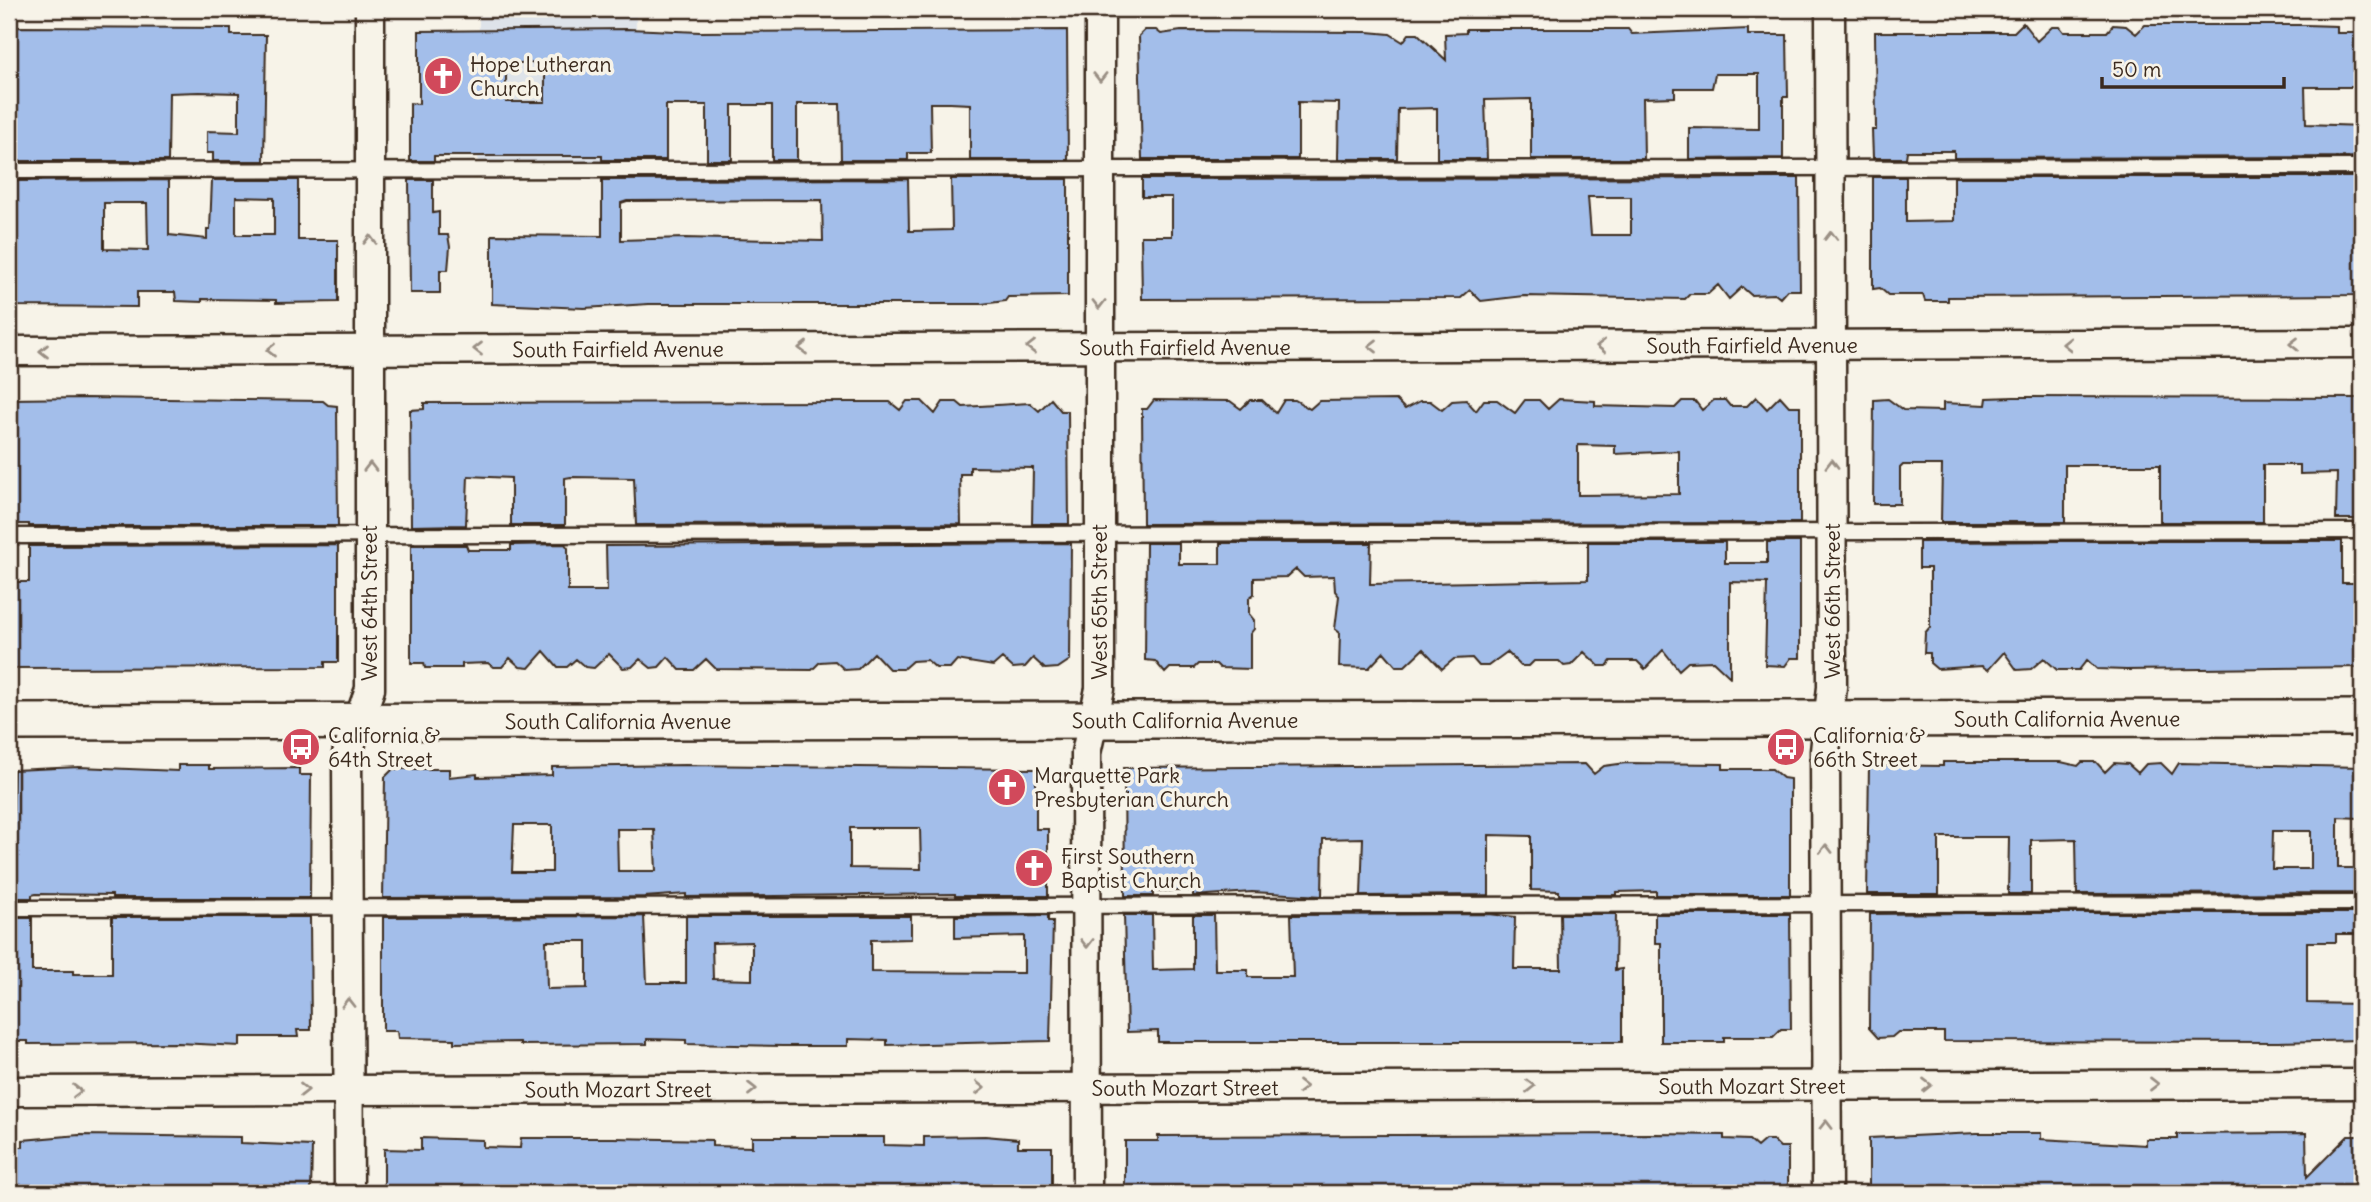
<svg xmlns="http://www.w3.org/2000/svg" width="2371" height="1202" font-family="Delius,sans-serif">
  <style>
    .built { fill: #dee3e9 }
    .building { fill: #a3beea; stroke: #3b2a1e; stroke-width: 2; fill-rule: evenodd }
    .lines { fill: none; stroke-linecap: round; stroke-linejoin: round }
    .service-casing { stroke: #3b2a1e; stroke-width: 19 }
    .minor-casing { stroke: #3b2a1e; stroke-width: 33 }
    .tertiary-casing { stroke: #3b2a1e; stroke-width: 40 }
    .service { stroke: #f7f3e8; stroke-width: 14 }
    .minor { stroke: #f7f3e8; stroke-width: 28 }
    .tertiary { stroke: #f7f3e8; stroke-width: 35 }
    .oneway { stroke: #998e83 }
    .labels { text-anchor: middle; dominant-baseline: central; stroke-width: 7; stroke-linejoin: round; paint-order: stroke }
    .poi-label { font-size: 21px; fill: #3b2a1e; stroke: #f7f3e8; text-anchor: start }
    .street-label { font-size: 21px; fill: #3b2a1e; stroke: #f7f3e8 }
  </style>
  <rect width="100%" height="100%" fill="#f7f3e8"/>
  <filter id="ink" filterUnits="userSpaceOnUse"><feTurbulence type="fractalNoise" baseFrequency=".0143" numOctaves="2"/><feDisplacementMap in="SourceGraphic" scale="14" xChannelSelector="R" yChannelSelector="G"/><feConvolveMatrix kernelMatrix="1 2 1 2 8 2 1 2 1" color-interpolation-filters="sRGB"/></filter>
  <g filter="url(#ink)">
    <path class="built" d="M479,9H636V170H478Z"/>
    <path class="building" d="M2023,23L2037,41L2052,27H2060L2064,32H2107L2113,25L2126,26L2136,34L2145,25H2305L2337,26V33H2362V87H2305L2306,124L2362,126L2360,157L1954,158V151H1907L1906,158H1873L1872,130H1876L1875,32H2014Z
      M13,27L231,28V35H266L264,161H213V153H207V131L239,132V93L199,92L169,93L168,161H15Z
      M628,29L700,32L1067,30L1068,160H970V104L950,103H930L931,153H908V160H841L840,104H797V160H772V105H732V160H707V105H666V160H602V156H434V161H410V103L419,104V31ZM506,63H545V102H506Z
      M1466,29H1628L1632,34L1748,29V35H1787L1788,97H1783V158L1689,159V128L1759,129V74H1715L1712,88H1675V97L1643,98L1644,159H1531V99L1485,100L1487,159H1437V108L1398,109L1397,159H1338L1339,103L1298,102V159H1142L1139,36L1145,30H1156L1161,34L1181,31L1368,32L1390,34L1403,42L1409,34H1418L1446,60L1445,34L1466,33Z
      M1873,177H1906V222L1954,221V177H2360L2362,295L1948,297V301H1925L1923,295H1888L1880,288L1873,289Z
      M1799,178L1800,290H1787L1780,298L1775,294L1751,295L1742,287L1729,299L1718,285L1708,294H1690L1685,299L1524,296L1481,301L1470,290L1461,298L1142,299L1141,236H1172V197H1142V179ZM1588,197H1631V235H1591Z
      M908,179L909,231H912L952,230L951,179H1068V296L1008,297L1005,301L982,304H649L584,308L492,304V235L602,236V180ZM822,200L823,241L684,238L621,240V203L627,201Z
      M169,180V235L207,239V229H210L212,180H298V240H338V302L276,303V300L202,299V302L176,301L175,292H137V307L12,306L15,181ZM236,197L274,198V235H236ZM104,203H147L148,250L104,249Z
      M409,180H433V213L439,212V235H448L450,247L448,270H440V293H410Z
      M1780,396L1789,406H1800V523L1143,524L1142,409H1147L1154,400L1230,401L1241,409L1250,400H1262L1276,413L1284,400H1295L1310,409L1319,401L1396,400L1405,409L1420,401H1430L1442,410L1452,401L1466,400L1476,411L1484,400H1497L1515,413L1525,400H1539L1548,409L1559,399L1595,401V406L1675,408L1682,401H1695L1702,410L1714,400H1725L1730,406H1747L1756,397L1767,409ZM1578,445L1615,446V454L1679,451V494L1578,495Z
      M2014,397L2358,398V405H2362V519H2336L2337,473L2300,474V465H2263V522H2160V465H2065V522H1941L1942,465H1903L1900,468V504H1873L1874,400L1888,399L1903,410L1943,411V403L1986,405L1987,398Z
      M87,398L323,401L328,405L337,406L338,526H29V524H9V399Z
      M1051,399L1061,411H1068L1069,524H1032L1033,468L970,467V474H960L961,524L636,525L634,478L571,477L565,478V525H511V478L468,476L466,525L411,526L410,410L424,409V403L857,402H890L900,410L907,401H922L935,414L943,402H957L963,407L1030,403L1039,411Z
      M2065,541H2342V583H2362V667L2126,670L2097,669L2087,660L2079,670H2057L2044,658L2031,669L2017,670L2004,652L1988,670L1982,666L1937,669L1930,663V653H1924L1925,633L1930,627V568H1919V542Z
      M1588,542H1725V563H1767V542H1800V658H1791L1785,666L1765,665L1767,583L1730,582V677L1713,661L1688,662L1679,670L1663,650L1645,669L1637,661H1611L1607,666H1599L1584,652L1571,665L1564,666L1559,661H1534L1529,666H1521L1507,652L1488,666H1479L1472,658L1454,659L1442,669L1423,649L1405,666H1396L1384,652L1369,668L1339,667L1340,633L1335,629L1339,596L1335,591L1334,576L1304,577L1296,569L1287,577L1254,578V594L1249,598V614L1254,620V629L1250,634V669L1220,668L1216,664H1198L1194,668H1170L1165,673L1155,661L1145,660L1146,543H1179V564H1220V543H1371L1370,584L1588,580Z
      M1071,543L1070,660L1058,668L1045,669L1033,658L1025,667L1013,668L1002,658L993,666L957,660L950,668H936L927,660L912,661L903,669H889L874,653L858,669L845,670L835,661L820,662L812,670L716,669L706,659L694,670H680L668,657L659,667L651,668L640,659L632,667L623,668L609,654L594,668L585,667L576,659L567,667H558L544,651L529,668L520,667L510,658L502,667H493L488,663L462,664V668H425L424,663H411V545H466L468,550H511V545L565,544L568,548V591H607L606,546Z
      M338,545V662H325V667L9,668V582H29V546Z
      M1943,762H2061L2078,766L2082,762H2096L2105,772L2114,763L2128,764L2138,773L2146,764L2161,763L2172,774L2179,763L2362,767V813L2359,818L2338,817V868H2362V893L2077,894L2076,839L2031,840V894H2008L2009,837H1939V894H1867L1869,765L1943,766ZM2273,831H2311V869H2272Z
      M1626,763L1723,764V769H1772L1783,778L1790,779V895H1656V891L1616,892V895H1559V891L1531,890V836L1489,835V895L1361,896L1363,838L1323,839L1322,896L1252,892L1193,896V891H1153V896H1125L1124,768L1585,764L1594,774L1604,766Z
      M178,765H209V769L299,768V775H311L310,898H112V895L36,894L32,895V898H12L14,770L79,767L178,771Z
      M685,765L1036,769V829H1048V896H955V894L686,897V894L644,897L383,898L385,777L393,769H449V777L477,774V777L552,775V767ZM514,825H552V872H512ZM850,828H920L921,869L850,868ZM617,829H654L656,871H618Z
      M1967,913H2362V934H2336V942H2307V1003L2362,1004V1034L2360,1040L2278,1042L1944,1041V1032H1898L1892,1037L1878,1038L1869,1028L1870,914Z
      M1489,914L1515,917L1514,969H1561L1560,914H1616L1615,970L1622,969V1042H1158V1031L1127,1032L1124,915H1152L1153,970L1193,969V915H1214L1215,970H1248V977H1293L1291,915Z
      M1655,914H1790L1791,1029H1781L1773,1037H1724V1042H1661V943H1655Z
      M1048,915V921H1053L1050,1041L887,1045V1040L848,1039V1046H783L686,1044V1040L647,1039V1044L520,1045V1042L454,1043V1039L398,1038L397,1031H383V917L644,916L647,983H686V916H911V939L871,940V972L1024,973V936L955,938V916ZM546,941H587V988L547,989ZM752,942V980L713,979L712,943Z
      M112,917H310L311,1030H297L298,1037H240V1046L178,1043L28,1044V1041H12V1036H9L11,918H32V971H73V974H112Z
      M1977,1133H2041V1139L2146,1145V1139H2177V1134L2306,1133L2307,1177L2348,1136H2362V1193H1869V1138Z
      M1656,1134L1724,1135V1139L1749,1140L1757,1147L1765,1140H1773L1780,1147H1788V1193H1125V1141H1158V1136Z
      M79,1135L241,1137V1143L312,1146L311,1193H14V1147H23V1140Z
      M985,1136L1018,1139V1147H1052V1193H384V1149L421,1150V1138L483,1140V1147L520,1148L521,1138H613L712,1140V1146L752,1147V1137H884V1145L924,1146V1137Z"/>
    <g class="lines">
      <defs>
        <path id="service" d="M9,171L2362,167
          M9,536L2362,531
          M9,908L2362,903"/>
        <g id="minor">
          <path id="s1" d="M9,351L2362,343"/>
          <path id="s2" d="M9,1091L2362,1084"/>
          <path d="M349,1193L347,754L370,689V9"/>
          <path d="M1087,1193L1086,753L1100,689V9"/>
          <path d="M1827,1193L1825,751L1832,687L1830,9"/>
        </g>
        <g id="tertiary">
          <path id="s3" d="M9,722L2362,718"/>
        </g>
      </defs>
      <use href="#service" class="service-casing"/>
      <use href="#minor" class="minor-casing"/>
      <use href="#tertiary" class="tertiary-casing"/>
      <use href="#service" class="service"/>
      <use href="#minor" class="minor"/>
      <use href="#tertiary" class="tertiary"/>
    </g>
    <defs><path id="oneway-chevron" d="M-2-3.5L2.5 0L-2 3.5" fill="none" stroke-width="1.6" stroke-linecap="round" stroke-linejoin="round" transform="scale(1.75)"/></defs>
    <g class="oneway">
      <use href="#oneway-chevron" transform="translate(1100 77) rotate(90)"/>
      <use href="#oneway-chevron" transform="translate(1831 236) rotate(-90)"/>
      <use href="#oneway-chevron" transform="translate(370 240) rotate(-90)"/>
      <use href="#oneway-chevron" transform="translate(1099 304) rotate(90)"/>
      <use href="#oneway-chevron" transform="translate(2067 344) rotate(180)"/>
      <use href="#oneway-chevron" transform="translate(2294 344) rotate(180)"/>
      <use href="#oneway-chevron" transform="translate(1373 346) rotate(180)"/>
      <use href="#oneway-chevron" transform="translate(1601 346) rotate(180)"/>
      <use href="#oneway-chevron" transform="translate(1031 347) rotate(180)"/>
      <use href="#oneway-chevron" transform="translate(803 348) rotate(180)"/>
      <use href="#oneway-chevron" transform="translate(478 349) rotate(180)"/>
      <use href="#oneway-chevron" transform="translate(271 350) rotate(180)"/>
      <use href="#oneway-chevron" transform="translate(44 351) rotate(180)"/>
      <use href="#oneway-chevron" transform="translate(1832 464) rotate(-90)"/>
      <use href="#oneway-chevron" transform="translate(370 467) rotate(-90)"/>
      <use href="#oneway-chevron" transform="translate(1826 849) rotate(-90)"/>
      <use href="#oneway-chevron" transform="translate(1087 943) rotate(90)"/>
      <use href="#oneway-chevron" transform="translate(348 1003) rotate(-90)"/>
      <use href="#oneway-chevron" transform="translate(2154 1084)"/>
      <use href="#oneway-chevron" transform="translate(1927 1085)"/>
      <use href="#oneway-chevron" transform="translate(1530 1086)"/>
      <use href="#oneway-chevron" transform="translate(1302 1087)"/>
      <use href="#oneway-chevron" transform="translate(980 1088)"/>
      <use href="#oneway-chevron" transform="translate(752 1089)"/>
      <use href="#oneway-chevron" transform="translate(304 1090)"/>
      <use href="#oneway-chevron" transform="translate(77 1091)"/>
      <use href="#oneway-chevron" transform="translate(1826 1125) rotate(-90)"/>
    </g>
  </g>
  <defs>
    <symbol id="church-disc" viewBox="-11 -11 22 22"><circle r="9.5" fill="#d1495b" stroke="#f7f3e8"/><path d="M-1.2-6h2.4v3.5h3.3v2.4h-3.3V6h-2.4V-.1h-3.3v-2.4h3.3Z" fill="#fff"/></symbol>
    <symbol id="bus-disc" viewBox="-11 -11 22 22"><circle r="9.5" fill="#d1495b" stroke="#f7f3e8"/><path d="M-5-6H5V4H4V6H2V4H-2V6H-4V4H-5ZM-3.5-4V0h7V-4ZM-3.5 1.2v1.5H-2V1.2ZM2 1.2v1.5H3.5V1.2Z" fill="#fff"/></symbol>
  </defs>
  <g fill-rule="evenodd">
    <use href="#church-disc" x="421" y="54" width="44" height="44"/>
    <use href="#bus-disc" x="279" y="725" width="44" height="44"/>
    <use href="#bus-disc" x="1764" y="725" width="44" height="44"/>
    <use href="#church-disc" x="985" y="765" width="44" height="44"/>
    <use href="#church-disc" x="1012" y="846" width="44" height="44"/>
  </g>
  <g class="labels">
    <g class="poi-label">
      <text x="470" y="64">Hope Lutheran<tspan x="470" dy="24">Church</tspan></text>
      <text x="328" y="735">California &amp;<tspan x="328" dy="24">64th Street</tspan></text>
      <text x="1813" y="735">California &amp;<tspan x="1813" dy="24">66th Street</tspan></text>
      <text x="1034" y="775">Marquette Park<tspan x="1034" dy="24">Presbyterian Church</tspan></text>
      <text x="1061" y="856">First Southern<tspan x="1061" dy="24">Baptist Church</tspan></text>
    </g>
    <g class="street-label">
      <text stroke="none"><textPath href="#s1" startOffset="1743">South Fairfield Avenue</textPath></text>
      <text stroke="none"><textPath href="#s1" startOffset="1176">South Fairfield Avenue</textPath></text>
      <text stroke="none"><textPath href="#s1" startOffset="609">South Fairfield Avenue</textPath></text>
      <text transform="translate(1832 601) rotate(-90)">West 66th Street</text>
      <text transform="translate(1099 602) rotate(-90)">West 65th Street</text>
      <text transform="translate(369 603) rotate(-90)">West 64th Street</text>
      <text stroke="none"><textPath href="#s3" startOffset="2058">South California Avenue</textPath></text>
      <text stroke="none"><textPath href="#s3" startOffset="1176">South California Avenue</textPath></text>
      <text stroke="none"><textPath href="#s3" startOffset="609">South California Avenue</textPath></text>
      <text stroke="none"><textPath href="#s2" startOffset="1743">South Mozart Street</textPath></text>
      <text stroke="none"><textPath href="#s2" startOffset="1176">South Mozart Street</textPath></text>
      <text stroke="none"><textPath href="#s2" startOffset="609">South Mozart Street</textPath></text>
    </g>
  </g>
  <rect width="2371" height="1202" fill="none" stroke="#f7f3e8" stroke-width="35"/>
  <rect x="18" y="18" width="2336" height="1167" fill="none" stroke="#3b2a1e" stroke-width="2.5" filter="url(#ink)"/>
  <path d="M2102 77v10h182v-10" fill="none" stroke="#3b2a1e" stroke-width="3.5"/>
  <text x="2112" y="77" font-size="21" fill="#3b2a1e" stroke="#f7f3e8" stroke-width="5" paint-order="stroke">50 m</text>
</svg>
